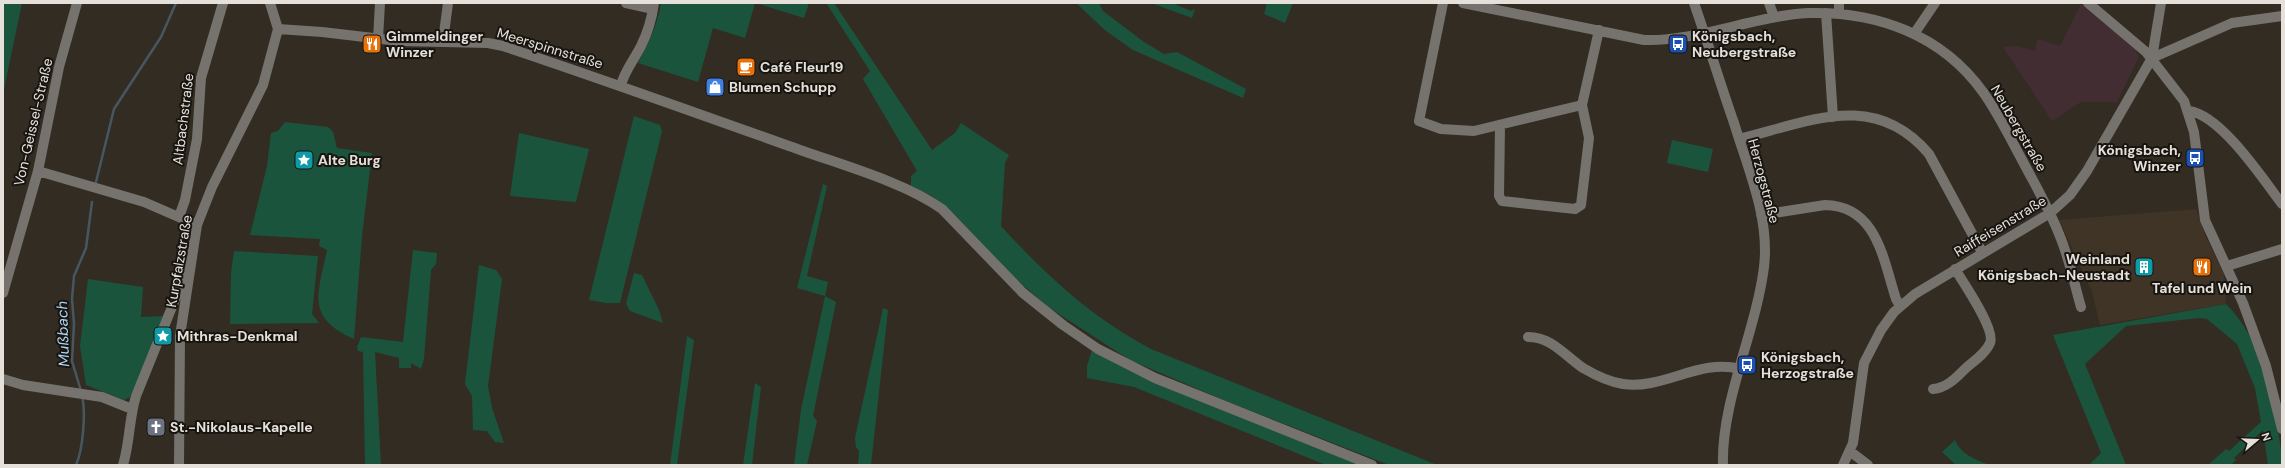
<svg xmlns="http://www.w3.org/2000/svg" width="2285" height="468" font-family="'DM Sans',sans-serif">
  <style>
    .built { fill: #3f3425 }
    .education { fill: #422e32 }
    .green { fill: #1b543d }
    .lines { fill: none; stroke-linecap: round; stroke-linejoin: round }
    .stream { stroke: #475761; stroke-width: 2.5 }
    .minor { stroke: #76726d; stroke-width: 10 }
    .labels { text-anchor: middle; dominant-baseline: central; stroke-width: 4; stroke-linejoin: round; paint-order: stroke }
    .poi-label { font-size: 14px; font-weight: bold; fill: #e5e0da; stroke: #181510; text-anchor: start }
    .street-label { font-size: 14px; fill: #e5e0da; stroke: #181510 }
    .water-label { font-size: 15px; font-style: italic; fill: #add3f1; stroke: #181510 }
  </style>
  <rect width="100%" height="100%" fill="#332c22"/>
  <path class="built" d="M2196,209L2206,237L2224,274L2226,304L2100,325L2092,292L2059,220Z"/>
  <path class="education" d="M2081,4L2133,46L2139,57L2117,102H2081L2052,121L2003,47L2018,46L2035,51L2037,39L2060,46Z"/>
  <path class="green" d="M3,3H22L3,94Z
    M661,3H755L745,38L713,28L698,82L638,63C648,44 658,24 661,3Z
    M756,3H809L804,18Z
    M826,3H834L932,150L955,133L961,123L1009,155L1005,163L1001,226C1047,276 1091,317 1151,349L1437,465H1389L1226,401L1130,360L1048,307L1017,280L956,216L934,197L911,186V176L917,171L863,79L870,71Z
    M1076,3H1099L1103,11L1144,42L1164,54L1177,52L1246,89L1243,98L1133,50L1106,31Z
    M1151,3H1172L1191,11L1195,9L1192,18Z
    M1267,3H1293L1285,23L1264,14Z
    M634,116L660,125L662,131L620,303H606L589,300Z
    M285,122L328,127L333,132L337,148L372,153L362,236L354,339C305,317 318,294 327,250L319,246L320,239L250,235L267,166L271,133L278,131Z
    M519,133L589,149L576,202L510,196Z
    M1672,140L1713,149L1708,172L1667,163Z
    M823,184L827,186L807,276L828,282L825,296L836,302L813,416L817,421L807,465H794L801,410L825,296L797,288Z
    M413,250L437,253L436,264L431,270L424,359L421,369L411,363V368H399V358L375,352L381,465H365L363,352L358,351L357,347L361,337L403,342Z
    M234,251L318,256L312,314L319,323L230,324L231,273Z
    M479,265L496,270L502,279L488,386L492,408L504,443L495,442L487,431L473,430L472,396L465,384Z
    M634,273L642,275L659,310L663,323L630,311L626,304Z
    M88,279L143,287L141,317L163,316L152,350L130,397L124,400L86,385L80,346Z
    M2226,304C2235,313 2243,324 2249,335C2263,364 2282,433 2282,465H2268L2263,430L2234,458L2236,460L2231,465H2208L2226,449L2229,451L2261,422L2255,388L2237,344L2207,319L2199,318L2126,326L2085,364L2126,465H2089L2101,453L2053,335Z
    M883,308L888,310L871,465H858L859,451L856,447L855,438Z
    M687,336L694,340L677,465H670Z
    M1092,350L1359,465H1326L1134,387L1087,378V366Z
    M755,383L761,387L752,465H743Z
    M1955,440C1961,455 1977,460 1989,465H1956L1942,452Z"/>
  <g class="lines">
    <path class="stream" d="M96,182L114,109L161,37L176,3
      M81,391L72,361L74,324L72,299L74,276L86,248L92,202
      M76,465C83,450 86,412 82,396"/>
    <path class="minor" d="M270,3L278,29
      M626,3L653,9
      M1443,3L1419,121L1441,129L1474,131L1582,105
      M1463,3L1644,40C1696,42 1754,16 1808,13C1877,11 1942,35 1983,92C1998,113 2009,136 2021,158C2034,183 2049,208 2059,234C2069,257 2074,283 2081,307
      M1694,3C1708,43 1720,83 1734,123C1748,169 1770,218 1764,267C1756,331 1721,402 1723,465
      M1769,3L1774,17
      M1839,3V13
      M2088,3L2146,52L2184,101L2194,132L2205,220L2243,303L2266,366L2282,429
      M1826,13L1833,117
      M278,29L322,32L399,41L488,43L503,46C599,78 694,112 789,146C835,163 903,181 942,209L1023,293L1063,325L1098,349L1155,378L1372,465
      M1914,34L1935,3
      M378,39L380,3
      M443,41L448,3
      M2152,58L2232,23L2282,16
      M621,85C625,70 634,60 641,46C648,32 652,18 654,3
      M2189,111C2221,115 2263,179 2282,204
      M1500,125L1499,196L1502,201L1575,209L1581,205L1589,138L1582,105L1599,30
      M1739,139C1809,122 1874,89 1929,154L1982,252
      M38,171L144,202L197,225
      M1761,215L1825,205C1877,206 1883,259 1896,299L1900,306
      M179,217L185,200L197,139L201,78L223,3
      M2227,266L2282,249
      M3,293L38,171L59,67L77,3
      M1528,337C1552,337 1565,356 1583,368C1595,375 1609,382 1623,384C1663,390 1700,358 1740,369
      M3,379L23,385L102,397L132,409
      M1933,389C1947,388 1957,377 1966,368C1974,361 1986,353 1990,343C1996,330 1963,282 1955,269
      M1851,452L1868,465
      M123,465C130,442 129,418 136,396L176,297L185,262
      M179,465L180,336L197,225L212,187L263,85L278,29
      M1843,465L1853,443L1864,363L1881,330L1894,312L1915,294L2050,213L2070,195L2087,171L2152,58L2161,3"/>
  </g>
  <defs>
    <symbol id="restaurant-square" viewBox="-11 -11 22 22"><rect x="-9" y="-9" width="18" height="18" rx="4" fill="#e8710a" stroke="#181510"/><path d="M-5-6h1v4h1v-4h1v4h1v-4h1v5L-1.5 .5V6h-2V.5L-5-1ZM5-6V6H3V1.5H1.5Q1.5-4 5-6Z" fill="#fff"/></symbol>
    <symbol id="bus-square" viewBox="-11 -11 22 22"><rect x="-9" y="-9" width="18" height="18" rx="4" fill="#1a4fb4" stroke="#181510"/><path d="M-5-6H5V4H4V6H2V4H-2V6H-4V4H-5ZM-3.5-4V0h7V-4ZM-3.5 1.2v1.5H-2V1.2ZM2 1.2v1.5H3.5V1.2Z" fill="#fff"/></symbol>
    <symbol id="cafe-square" viewBox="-11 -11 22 22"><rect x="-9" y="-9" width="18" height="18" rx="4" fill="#e8710a" stroke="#181510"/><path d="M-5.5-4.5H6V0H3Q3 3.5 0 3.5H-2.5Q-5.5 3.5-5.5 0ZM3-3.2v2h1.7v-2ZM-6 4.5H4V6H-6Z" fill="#fff"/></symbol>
    <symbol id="shop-square" viewBox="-11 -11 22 22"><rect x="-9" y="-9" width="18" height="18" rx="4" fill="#3f7fe0" stroke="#181510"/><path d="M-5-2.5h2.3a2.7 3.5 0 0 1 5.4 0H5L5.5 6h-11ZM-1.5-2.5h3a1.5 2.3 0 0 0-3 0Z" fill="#fff"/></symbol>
    <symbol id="sight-square" viewBox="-11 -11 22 22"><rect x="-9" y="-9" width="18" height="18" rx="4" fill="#0f9aa8" stroke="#181510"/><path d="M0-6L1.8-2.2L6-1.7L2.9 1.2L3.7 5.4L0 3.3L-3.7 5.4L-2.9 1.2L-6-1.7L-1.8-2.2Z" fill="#fff"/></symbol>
    <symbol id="building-square" viewBox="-11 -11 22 22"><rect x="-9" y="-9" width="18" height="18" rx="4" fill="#0f9aa8" stroke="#181510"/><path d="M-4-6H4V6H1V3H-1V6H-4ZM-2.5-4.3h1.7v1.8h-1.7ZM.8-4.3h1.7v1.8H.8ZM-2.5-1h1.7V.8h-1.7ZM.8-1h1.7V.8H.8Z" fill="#fff"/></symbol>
    <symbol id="church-square" viewBox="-11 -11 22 22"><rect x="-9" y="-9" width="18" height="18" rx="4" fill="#6b7280" stroke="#181510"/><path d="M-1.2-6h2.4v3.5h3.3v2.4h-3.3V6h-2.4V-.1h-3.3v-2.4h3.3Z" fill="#fff"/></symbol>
  </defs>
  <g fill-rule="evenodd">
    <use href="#restaurant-square" x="361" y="33" width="22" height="22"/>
    <use href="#bus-square" x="1667" y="33" width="22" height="22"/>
    <use href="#cafe-square" x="735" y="56" width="22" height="22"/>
    <use href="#shop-square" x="704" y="76" width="22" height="22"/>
    <use href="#bus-square" x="2184" y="147" width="22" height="22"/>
    <use href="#sight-square" x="293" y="149" width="22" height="22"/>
    <use href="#building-square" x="2133" y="256" width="22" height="22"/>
    <use href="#restaurant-square" x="2191" y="256" width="22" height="22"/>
    <use href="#sight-square" x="152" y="325" width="22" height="22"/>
    <use href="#bus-square" x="1736" y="354" width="22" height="22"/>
    <use href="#church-square" x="145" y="416" width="22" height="22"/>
  </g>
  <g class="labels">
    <g class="poi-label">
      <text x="386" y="36">Gimmeldinger<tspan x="386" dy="16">Winzer</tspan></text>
      <text x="1692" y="36">Königsbach,<tspan x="1692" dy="16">Neubergstraße</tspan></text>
      <text x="760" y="67">Café Fleur19</text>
      <text x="729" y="87">Blumen Schupp</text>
      <text x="2181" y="150" text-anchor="end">Königsbach,<tspan x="2181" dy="16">Winzer</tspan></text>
      <text x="318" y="160">Alte Burg</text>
      <text x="2130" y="259" text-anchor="end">Weinland<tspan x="2130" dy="16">Königsbach-Neustadt</tspan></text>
      <text x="2202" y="288" text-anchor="middle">Tafel und Wein</text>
      <text x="177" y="336">Mithras-Denkmal</text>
      <text x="1761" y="357">Königsbach,<tspan x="1761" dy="16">Herzogstraße</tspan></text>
      <text x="170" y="427">St.-Nikolaus-Kapelle</text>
    </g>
    <g class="street-label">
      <text transform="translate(550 48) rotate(17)">Meerspinnstraße</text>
      <text transform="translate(183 119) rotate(-83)">Altbachstraße</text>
      <text transform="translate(33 122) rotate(-77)">Von-Geissel-Straße</text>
      <text transform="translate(2019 128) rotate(60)">Neubergstraße</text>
      <text transform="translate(1764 181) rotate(75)">Herzogstraße</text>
      <text transform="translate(2000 226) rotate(-31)">Raiffeisenstraße</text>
      <text transform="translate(179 261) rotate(-80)">Kurpfalzstraße</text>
    </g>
    <g class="water-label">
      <text transform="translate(63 334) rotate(-92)">Mußbach</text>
    </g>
  </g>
  <rect width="2285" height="468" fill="none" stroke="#e5e0da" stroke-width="8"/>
  <g transform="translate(2257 440) rotate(71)" stroke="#181510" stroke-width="3" paint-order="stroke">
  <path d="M0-3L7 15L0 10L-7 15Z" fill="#e5e0da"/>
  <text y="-6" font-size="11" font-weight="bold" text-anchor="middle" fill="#e5e0da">N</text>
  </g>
</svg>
